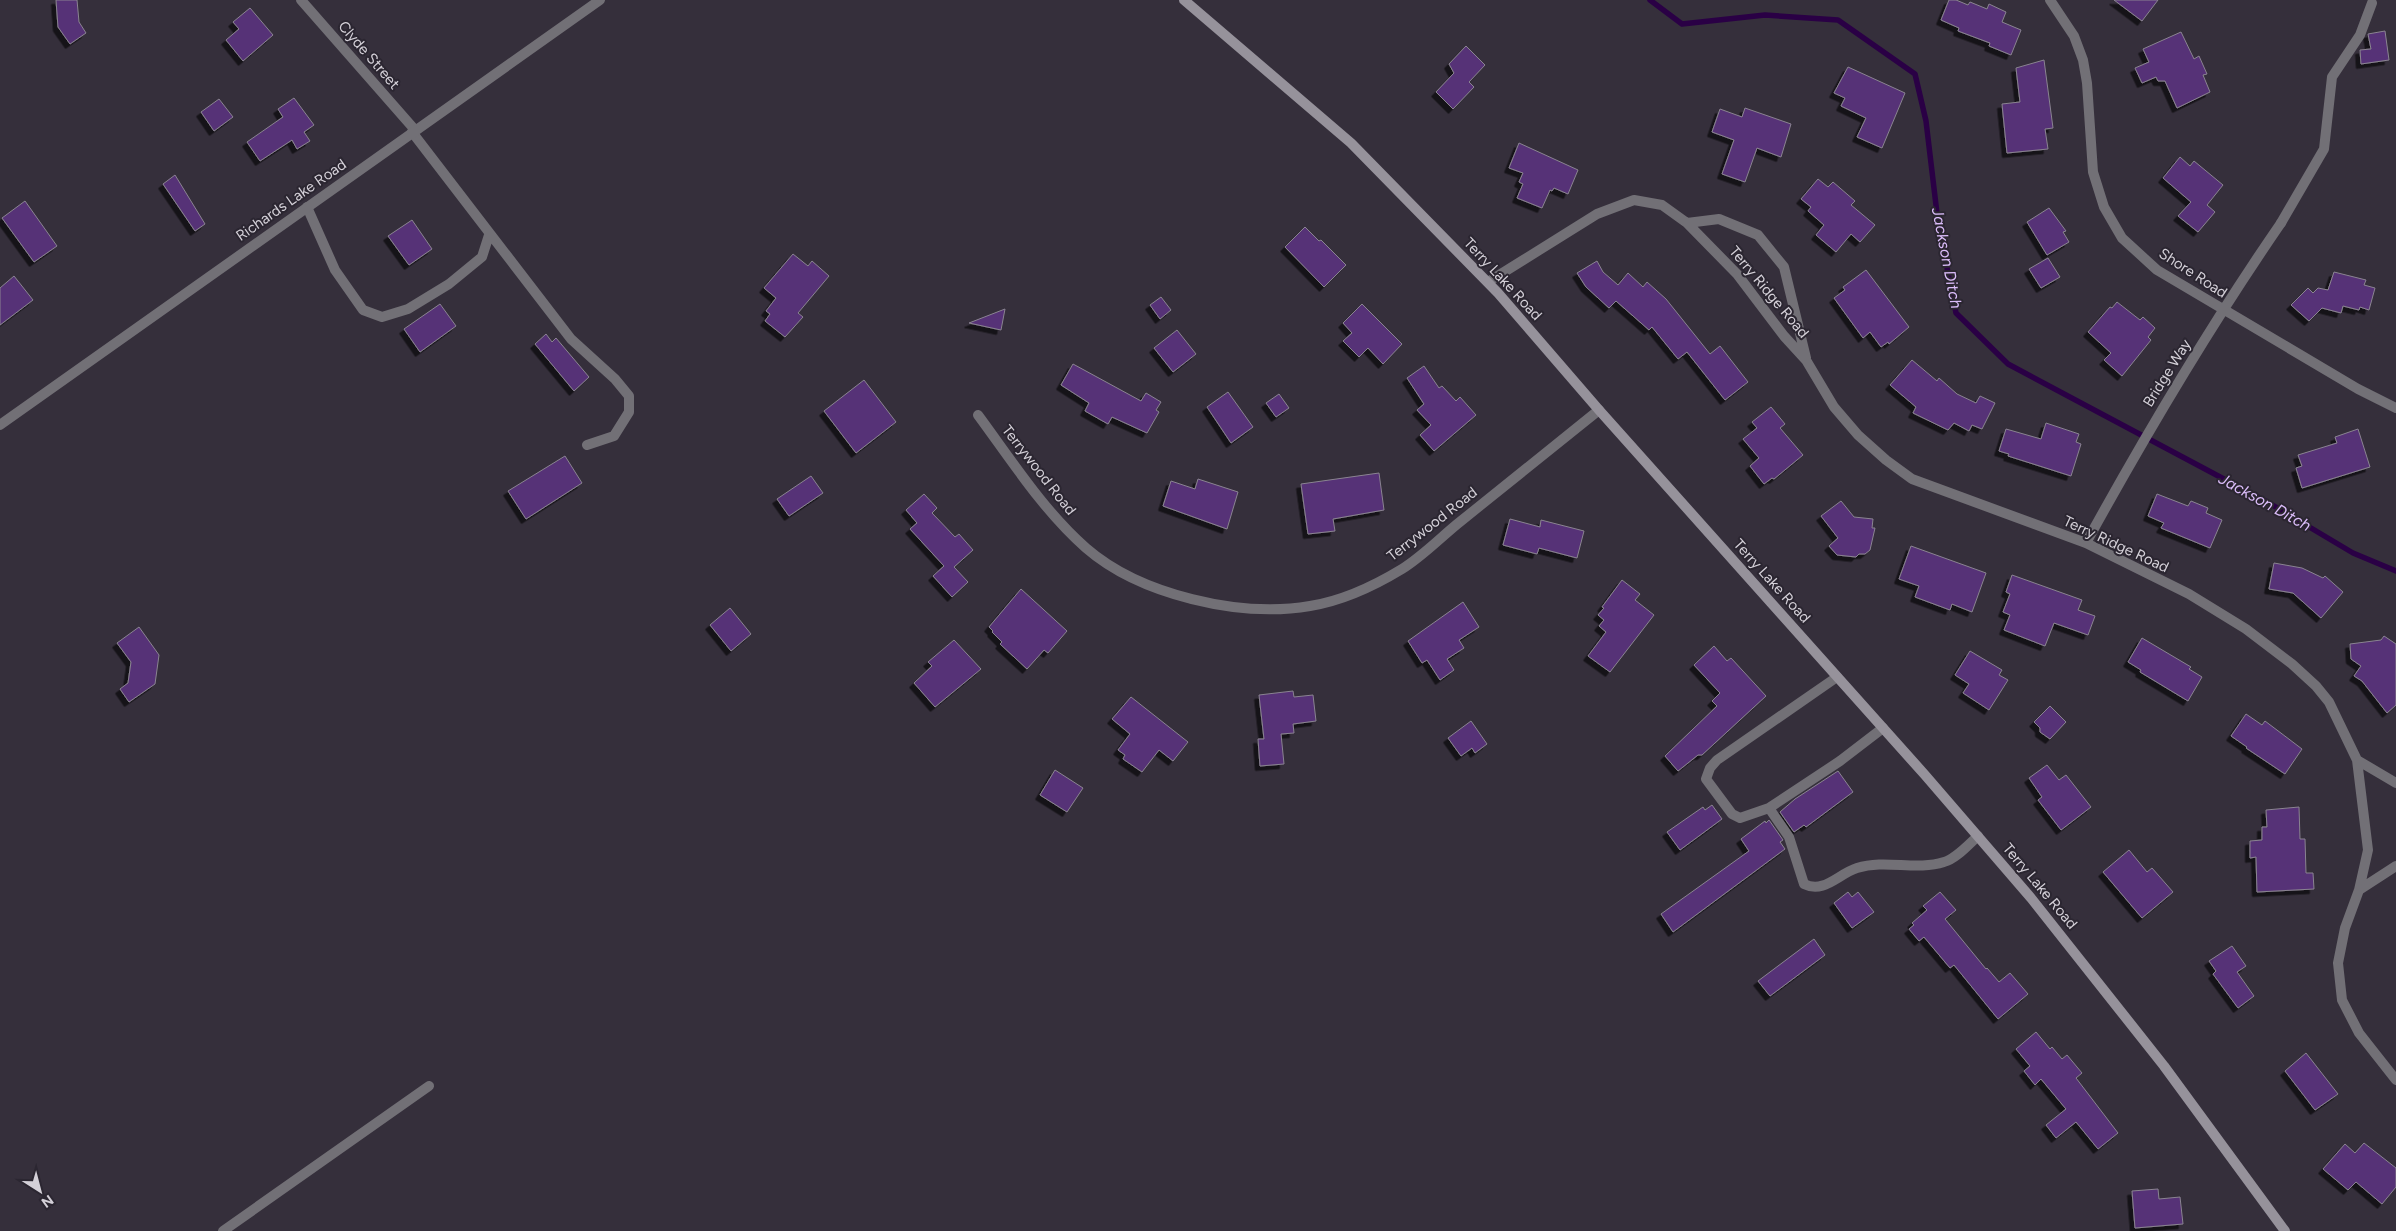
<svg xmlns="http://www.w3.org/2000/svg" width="2396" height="1231" font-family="Figtree,sans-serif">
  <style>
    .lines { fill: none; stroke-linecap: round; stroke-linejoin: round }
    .stream { stroke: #2a0045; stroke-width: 5.5 }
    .building { fill: #573177; stroke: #8a8491; filter: url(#shadow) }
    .service { stroke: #727076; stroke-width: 10 }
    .minor { stroke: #727076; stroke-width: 10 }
    .secondary { stroke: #96929b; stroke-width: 10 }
    .labels { text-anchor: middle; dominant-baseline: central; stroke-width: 4; stroke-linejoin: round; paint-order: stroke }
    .street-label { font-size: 15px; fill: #d4d0d8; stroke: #2b2631 }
    .water-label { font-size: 16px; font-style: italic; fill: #dbbdfa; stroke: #2b2631 }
  </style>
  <defs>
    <filter id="shadow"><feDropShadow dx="-4.5" dy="4.5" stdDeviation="0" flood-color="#0009"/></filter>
  </defs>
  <rect width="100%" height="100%" fill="#352f3b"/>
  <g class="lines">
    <path class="stream" d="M1650,0L1682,24L1765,15L1838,20L1915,74L1926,121L1938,222L1956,313L2008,364L2269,503L2353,553L2396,571"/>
  </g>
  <path class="building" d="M56,0H77L79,22L86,33L70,44L58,27Z
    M1949,0H1956L1968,5L1970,2L1987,9L1989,4L2006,12L2002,22L2021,30L2011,55L1989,46L1990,43L1958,31L1959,28L1941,20Z
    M2114,0H2158L2142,21Z
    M250,8L273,35L243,61L226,40L239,29L233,22Z
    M2385,31L2389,60L2361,64L2360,50L2371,49L2368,34Z
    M2181,32L2194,59L2199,56L2207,74L2203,75L2210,92L2177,108L2165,81H2158L2156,77L2142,83L2135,68L2149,62L2143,49Z
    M1466,46L1485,65L1469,82L1474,87L1453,109L1436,92L1454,73L1449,64Z
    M2044,60L2053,128L2045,129L2048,149L2007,153L2002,104L2020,102L2016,68Z
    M1848,67L1905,93L1882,148L1857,137L1866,118L1841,106L1845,98L1834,93Z
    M294,98L314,125L304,132L310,141L297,149L292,140L260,161L247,142L283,117L278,109Z
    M219,99L233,117L214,131L201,112Z
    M1745,108L1791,124L1781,157L1757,148L1745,182L1722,174L1734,140L1712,132L1720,109L1742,117Z
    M1519,143L1578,170L1568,194L1554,188L1552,191L1550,190L1542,208L1517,198L1523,184L1519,182L1523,173L1509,168Z
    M2180,157L2190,166L2194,161L2223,185L2207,205L2215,212L2198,232L2178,216L2191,202L2163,178Z
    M175,175L205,224L195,231L163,184Z
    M1818,179L1828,187L1833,182L1855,201L1851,205L1875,225L1860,242L1851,234L1836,252L1816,235L1824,225L1808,211L1811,207L1801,199Z
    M25,201L57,246L34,262L2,218Z
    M2049,208L2066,231L2063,232L2069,242L2047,255L2027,222Z
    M412,220L432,249L409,265L388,236Z
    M1305,227L1319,241L1321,240L1346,265L1324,287L1285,247Z
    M793,254L808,266L812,261L829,276L798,313L803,317L785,337L765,321L770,314L766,311L776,298L764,288Z
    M2048,258L2060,277L2041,288L2029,269Z
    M1597,261L1603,272L1618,285L1628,273L1643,287L1647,282L1666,299L1710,354L1720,346L1748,382L1725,400L1687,352L1678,359L1652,327L1649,330L1616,301L1609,308L1586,287L1577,273Z
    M1866,270L1909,327L1889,344L1888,342L1881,347L1870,332L1863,338L1834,298L1845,290L1843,287Z
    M2334,272L2366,280L2364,285L2375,288L2369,310L2360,307L2359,310L2343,306L2341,313L2322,308L2309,321L2291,305L2308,288L2313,293L2318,288L2328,290Z
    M14,276L33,300L0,325V288Z
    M1161,297L1171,310L1160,319L1150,305Z
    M2117,302L2140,320L2143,317L2155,328L2148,337L2151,340L2122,376L2104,360L2111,353L2088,332L2110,307L2112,308Z
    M440,304L456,326L420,352L404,329Z
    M1362,304L1402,344L1383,364L1368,348L1359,357L1343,341L1352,333L1343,323Z
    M1005,309L1001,330L969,323Z
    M1177,330L1196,354L1173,372L1154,348Z
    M546,334L552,342L556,338L589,377L574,391L535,344Z
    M1912,360L1937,381L1939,378L1957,394L1976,403L1980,396L1995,403L1982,429L1972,425L1969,431L1954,423L1948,430L1913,413L1916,407L1890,385Z
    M1073,364L1141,401L1146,393L1161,402L1156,410L1159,412L1147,433L1112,417L1108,424L1085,411L1089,403L1061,385Z
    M1424,366L1439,388L1442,386L1456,401L1460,397L1476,415L1434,451L1420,435L1431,425L1417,410L1424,404L1407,378Z
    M864,380L896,422L856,453L824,411Z
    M1228,392L1253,427L1231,443L1207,407Z
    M1279,394L1289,408L1276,417L1266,403Z
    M1771,407L1785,424L1780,428L1803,455L1774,479L1772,478L1764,484L1750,466L1759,458L1743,439L1757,428L1752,422Z
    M2046,423L2079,434L2076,442L2081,444L2071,476L2008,456L2009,454L1999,451L2006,429L2041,439Z
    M2358,429L2370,467L2302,488L2296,468L2302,466L2298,455L2337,443L2335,437Z
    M565,456L582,483L526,519L508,491Z
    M1379,473L1384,510L1333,519L1335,531L1308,534L1301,484Z
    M811,476L823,493L789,516L777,499Z
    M1198,479L1238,492L1227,529L1163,506L1171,481L1195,489Z
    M924,494L937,508L932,513L955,537L959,534L973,550L954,567L968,582L952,597L933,576L944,566L910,529L917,523L906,510Z
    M2157,494L2188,506L2191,501L2208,508L2206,513L2222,520L2210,548L2161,528L2164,523L2148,516Z
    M1841,501L1854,517L1873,519L1872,528H1875L1870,550L1865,554H1859L1856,557L1837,555L1829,546L1838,538L1821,516Z
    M1510,519L1540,527L1541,520L1584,531L1577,558L1539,548L1537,554L1503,545Z
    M1911,546L1986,573L1972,612L1952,604L1950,610L1915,597L1919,586L1899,579Z
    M2274,563L2302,568L2323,578L2325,576L2343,592L2321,618L2293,593L2269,589Z
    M2012,575L2082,600L2078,610L2095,616L2088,635L2054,623L2045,646L2004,630L2010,615L2003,612L2010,594L2006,592Z
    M1622,580L1640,594L1635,600L1654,615L1610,672L1588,656L1606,632L1599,626L1604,620L1598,615L1604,608L1602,607Z
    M1021,589L1067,631L1048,653L1044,650L1027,669L1000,644L1002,642L992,632L993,631L989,627Z
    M1463,602L1479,627L1459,640L1464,648L1447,659L1454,670L1440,680L1427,660L1422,663L1408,641Z
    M730,608L751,634L731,651L710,625Z
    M139,627L159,655L155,684L129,702L120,689L128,683L131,662L117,643Z
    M2384,636L2396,644V705L2387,713L2362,681L2354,676L2361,666L2351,659L2350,644L2381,640Z
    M2142,638L2191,667L2189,669L2202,677L2188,701L2140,672L2141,670L2128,662Z
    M954,640L981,669L935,707L914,683L932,666L928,662Z
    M1714,646L1727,661L1731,658L1766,696L1702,755H1698L1678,771L1665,756L1717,706L1712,701L1720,693L1694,665Z
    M1970,651L2002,670L1999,675L2008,680L1989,710L1963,693L1969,684L1955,675Z
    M1293,691L1294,697L1313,695L1316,721L1293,724L1294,733L1281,734L1284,764L1260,766L1258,739H1264L1259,695Z
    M1131,697L1188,742L1173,761L1159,750L1142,772L1123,759L1125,755L1118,750L1130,734L1112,719Z
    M2050,706L2066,722L2050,739L2040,732V728L2034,722Z
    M2246,714L2262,725L2265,721L2302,749L2285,774L2246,748L2247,747L2231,736Z
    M1471,721L1487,744L1475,753L1472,748L1461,756L1448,738Z
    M2047,765L2059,780L2066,775L2091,807L2061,830L2038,800L2042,797L2029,778Z
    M1055,770L1083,788L1067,812L1040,795Z
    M1838,771L1853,792L1806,827L1804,825L1794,832L1780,812L1795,799Z
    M1712,805L1722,819L1680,850L1667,832L1703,807L1705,810Z
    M2299,807L2300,839H2305L2306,873H2313L2314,889L2257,892L2256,857L2250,858V841L2262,840V827H2267L2266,810Z
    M1769,820L1783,840L1780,842L1785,849L1673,932L1661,914L1749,851L1741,839L1765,821L1766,823Z
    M2129,850L2147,872L2152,868L2173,892L2142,918L2103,872Z
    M1848,892L1852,897L1858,892L1874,912L1852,928L1834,903Z
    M1940,892L1956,910L1945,919L1986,969L1987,968L1999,982L2010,973L2028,994L1998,1019L1954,965L1950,968L1924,937L1919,941L1909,929L1914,925L1912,923L1927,910L1923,906Z
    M1814,939L1825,955L1770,996L1758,981Z
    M2232,946L2246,966L2237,972L2254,996L2238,1008L2213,974L2216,971L2209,961Z
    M2036,1032L2050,1049L2052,1047L2062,1059L2067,1055L2082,1073L2076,1078L2118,1133L2098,1149L2076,1122L2056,1138L2046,1125L2066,1109L2041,1079L2035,1085L2024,1071L2030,1066L2016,1049Z
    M2306,1053L2338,1094L2315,1110L2285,1071Z
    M2364,1143L2396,1168V1187L2382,1204L2356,1182L2348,1190L2323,1169L2345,1144L2355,1153Z
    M2158,1189L2159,1199L2180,1197L2183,1224L2135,1228L2132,1191Z"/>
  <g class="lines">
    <path class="service" d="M301,0L415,130
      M412,132L571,339L615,379L629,396V412L614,436L587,445
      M307,207L335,270L363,310L382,317L408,309L449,284L482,257L489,235
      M2281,223L2324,149L2332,77L2360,35L2372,3
      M1837,677L1717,760L1710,768L1706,779L1732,814L1740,818L1769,808L1840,761L1883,728
      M1769,808L1789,837L1804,884C1824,894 1838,874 1857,868C1886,859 1916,871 1944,862C1956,859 1969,844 1978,836"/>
    <path class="minor" d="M2050,0L2074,36L2083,60L2087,83L2093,172L2104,207L2122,238L2157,270L2358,389L2396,408
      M1687,223L1719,219L1758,235L1784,267L1806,358
      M1488,282L1597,214L1634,200L1662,205L1687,223L1737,274L1784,336L1806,360L1834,407L1858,435L1886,460L1912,479L2086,543L2189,594L2246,629L2292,664L2316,686L2329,702L2357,760L2368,850L2359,890L2345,928L2338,963L2342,1000L2359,1033L2396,1080
      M978,415C1012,461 1043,510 1086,548C1140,595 1240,618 1310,606C1342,601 1374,586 1402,569C1423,556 1442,536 1461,521C1507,484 1553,447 1599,410
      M0,425L600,0
      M2086,543C2146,434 2210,326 2281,223
      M2357,760L2396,783
      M2359,890L2396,866
      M223,1231L429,1086"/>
    <path class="secondary" d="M1184,0L1351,143L1498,293L1599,410L1925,775L2031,898L2164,1066L2285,1231"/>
  </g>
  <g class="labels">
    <g class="street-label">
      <text transform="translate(369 55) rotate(49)">Clyde Street</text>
      <text transform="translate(291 200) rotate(-35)">Richards Lake Road</text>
      <text transform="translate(2193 273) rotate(33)">Shore Road</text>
      <text transform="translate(1503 279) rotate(47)">Terry Lake Road</text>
      <text transform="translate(1769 292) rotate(50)">Terry Ridge Road</text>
      <text transform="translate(2167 373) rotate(-58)">Bridge Way</text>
      <text transform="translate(1039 470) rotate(52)">Terrywood Road</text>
      <text transform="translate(1432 524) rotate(-38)">Terrywood Road</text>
      <text transform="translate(2116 544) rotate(25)">Terry Ridge Road</text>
      <text transform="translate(1772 581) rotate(48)">Terry Lake Road</text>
      <text transform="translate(2040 886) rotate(50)">Terry Lake Road</text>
    </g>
    <g class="water-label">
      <text transform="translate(1947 258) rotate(79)">Jackson Ditch</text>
      <text transform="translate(2265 502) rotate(29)">Jackson Ditch</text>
    </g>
  </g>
  <g transform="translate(40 1191) rotate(144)" stroke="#2b2631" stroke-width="4" paint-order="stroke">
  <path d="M0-4L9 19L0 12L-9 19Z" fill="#d4d0d8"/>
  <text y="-8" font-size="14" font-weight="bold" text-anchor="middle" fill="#d4d0d8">N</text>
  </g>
</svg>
